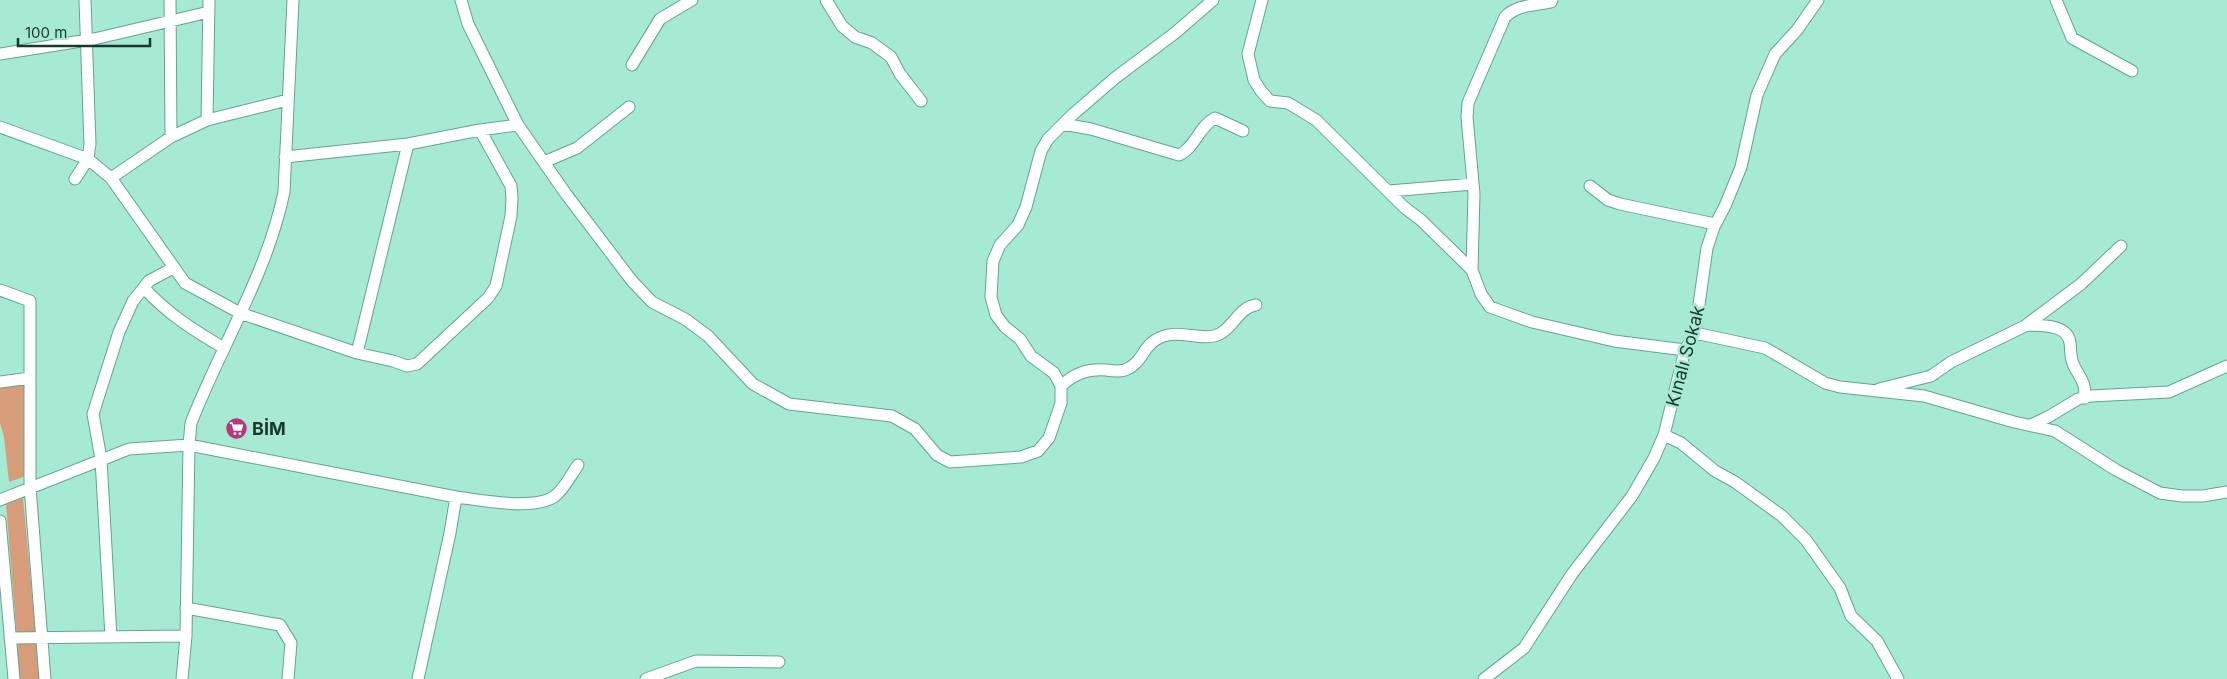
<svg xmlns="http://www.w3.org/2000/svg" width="2227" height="679" font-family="Inter,sans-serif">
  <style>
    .green { fill: #d79c79 }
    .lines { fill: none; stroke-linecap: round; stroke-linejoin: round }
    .minor-casing { stroke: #62a590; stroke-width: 13 }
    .minor { stroke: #fff; stroke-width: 11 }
    .labels { text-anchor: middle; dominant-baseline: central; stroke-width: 5; stroke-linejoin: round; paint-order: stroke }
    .street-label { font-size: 18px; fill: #1a362e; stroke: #a6ead3 }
    .poi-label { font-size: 18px; font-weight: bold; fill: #1a362e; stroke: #a6ead3; text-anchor: start }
  </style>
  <rect width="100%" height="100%" fill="#a6ead3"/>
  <path class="green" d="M26,383V476L9,482L4,437L0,423V387Z
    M23,498L40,679H18L17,638L6,504Z"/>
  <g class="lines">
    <defs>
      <path id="minor" d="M170,0L171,137
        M461,0L468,24L518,125
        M826,0L842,26L855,37L872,43L891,57L900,74L921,101
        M1262,0L1248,54L1254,80L1261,91L1270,101L1288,103L1316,120L1405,208L1421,220L1472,270
        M1552,0L1551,2C1534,6 1518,4 1505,17L1468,103L1467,117L1474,194L1472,270L1481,294L1490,307L1532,322L1614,341L1685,350
        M2056,0L2072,38L2132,71
        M0,54L94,39L209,12
        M632,65L660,19L692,0
        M207,120L209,0
        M1063,124L1091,129L1179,155C1195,148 1199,126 1215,118L1243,131
        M0,127L88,159L111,178L185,283L240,313L357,353L393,361L407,366L417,364L488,298L496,286L511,216L512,198L511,186L480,130
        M285,157L408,144L480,130L518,125L566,194L632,281L652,302L685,319L708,336L753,384L789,404L892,416L915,429L937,455L950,462L1021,457L1038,451L1049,438L1061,403V386L1054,373L1031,356L1020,339L1005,327L996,315L991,297L993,261L1000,245L1018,225L1026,207L1041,151L1048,139L1071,116L1115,78L1175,33L1213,0
        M544,162L577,148L629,107
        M111,178L171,137L207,120L288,100
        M75,179L88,159L90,144L85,0
        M1590,186L1608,200L1620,204L1715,224
        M1389,191L1473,184
        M144,288C168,314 193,330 224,348
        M0,290L30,301V487L45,679
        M2028,325C2042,326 2068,324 2070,343C2071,350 2070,359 2074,366C2081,380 2085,380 2085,398
        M1695,333L1765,348L1825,383L1840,387L1924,396L2014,422L2055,431L2116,470L2160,493L2182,496H2203L2227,492
        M357,353L408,144
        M0,382L30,378
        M1061,386C1075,373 1087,369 1106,370C1112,371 1119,372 1125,370C1146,362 1141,341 1168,335C1183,332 1199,339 1214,336C1232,332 1238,307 1256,305
        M1879,389L1931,376L1951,362L2025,326L2081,284L2121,246
        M2031,425L2048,417L2078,399L2091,396L2169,392L2227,366
        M1664,435L1681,443L1715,471L1735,482L1782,516L1806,540L1840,588L1851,616L1877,641L1898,679
        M456,497C480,500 535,511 555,496C564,489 571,475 578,465
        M0,500L129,449L189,445L456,497L450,533L418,679
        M0,521L14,679
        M186,608L280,625L291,643L288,679
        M111,637L101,459L93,414L119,332L133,301L149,281L173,268
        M10,638L186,636
        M182,679L186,636L189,445L191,423C221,346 267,274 284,192L293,0
        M646,679L696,661L779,662
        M1484,679L1524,648L1572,574L1632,496L1654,458L1664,435L1685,350L1695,333L1707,248L1714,227L1725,206L1741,167L1757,95L1775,54L1797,30L1818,0"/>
    </defs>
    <use href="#minor" class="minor-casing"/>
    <use href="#minor" class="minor"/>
  </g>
  <defs>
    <symbol id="supermarket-disc" viewBox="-11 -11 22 22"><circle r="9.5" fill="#b9367d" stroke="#a6ead3"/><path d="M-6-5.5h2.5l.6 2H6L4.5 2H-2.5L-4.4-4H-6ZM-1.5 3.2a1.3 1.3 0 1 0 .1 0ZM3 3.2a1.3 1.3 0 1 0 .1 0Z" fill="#fff"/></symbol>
  </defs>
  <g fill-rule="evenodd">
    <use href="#supermarket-disc" x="224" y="416" width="25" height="25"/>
  </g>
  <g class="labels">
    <g class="street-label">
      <text transform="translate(1685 356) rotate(-75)">Kınalı Sokak</text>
    </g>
    <g class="poi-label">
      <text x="252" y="428">BİM</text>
    </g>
  </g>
  <path d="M18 38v8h132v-8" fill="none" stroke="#1a362e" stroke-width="2.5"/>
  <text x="25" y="38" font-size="15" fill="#1a362e" stroke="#a6ead3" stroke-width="4" paint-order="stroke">100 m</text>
</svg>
